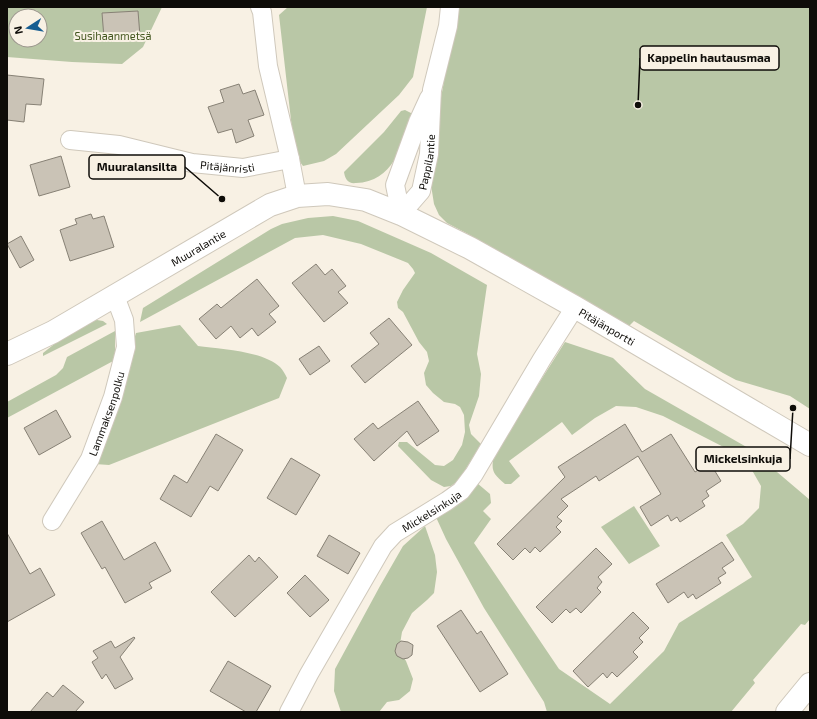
<svg xmlns="http://www.w3.org/2000/svg" width="817" height="719" font-family="'Exo 2',sans-serif">
  <style>
    .green { fill: #b9c7a6; fill-rule: evenodd }
    .building { fill: #cac3b6; stroke: #878175 }
    .lines { fill: none; stroke-linecap: round; stroke-linejoin: round }
    .street-casing { stroke: #cfc8bb; stroke-width: 20 }
    .secondary-casing { stroke: #cfc8bb; stroke-width: 24 }
    .primary-casing { stroke: #cfc8bb; stroke-width: 24 }
    .street { stroke: #fff; stroke-width: 18 }
    .secondary { stroke: #fff; stroke-width: 22 }
    .primary { stroke: #fff; stroke-width: 22 }
    .labels { text-anchor: middle; dominant-baseline: central; stroke-width: 4; stroke-linejoin: round; paint-order: stroke }
    .park-label { font-size: 11px; fill: #445720; stroke: #f8f1e4 }
    .street-label { font-size: 11px; fill: #0e0c08; stroke: #f8f1e4 }
    .leader { fill: none; stroke: #0e0c08; stroke-width: 1.5 }
    .callout-dot { fill: #0e0c08; stroke: #f8f1e4; stroke-width: 1.5 }
    .callout { fill: #f8f1e4; stroke: #0e0c08; stroke-width: 1.5 }
    .callout-label { font-size: 12px; text-anchor: middle; font-weight: bold; fill: #0e0c08 }
  </style>
  <rect width="100%" height="100%" fill="#f8f1e4"/>
  <path class="green" d="M7,7H162L143,47L122,64L72,62L7,57ZM16,16H40V40H16Z
    M288,7H427L413,77L399,95L336,154L324,161L303,166L295,155L279,15Z
    M457,7H810V409L790,396L736,380L723,373L634,321L628,327L468,234L447,223L439,215L434,204L431,185L435,158L441,98Z
    M405,110L411,113L412,117C402,146 393,182 356,183C348,184 345,179 344,172L384,132L401,111Z
    M333,216L358,221L431,253L487,285L477,354L481,374L479,396L469,425L471,434L481,444L459,480L451,486L444,487L431,480L398,446L399,442H407L435,465L444,466L453,460L462,445L465,432L464,415L460,407L455,404L444,402L433,393L426,385L424,373L429,361L427,352L419,342L403,312L398,308L397,302L403,290L415,273L413,269L408,263L361,244L323,235L295,238L140,322L143,308L271,229L282,224L308,218Z
    M97,320L103,321L107,324L43,356V353L62,338L87,322Z
    M180,325L198,346C220,349 263,351 280,367C283,370 285,374 287,378L279,398L109,465L95,464L136,333Z
    M115,331V360L7,418V402L56,375L63,368L67,357Z
    M565,342L613,358L645,389L750,449L810,500V619L805,625L801,624L753,680L755,683L731,712H547L544,702L484,608L446,539L435,515L477,483L490,494L491,503L483,511L491,519L474,543L559,669L610,704L664,651L679,623L752,577L726,535L743,524L759,508L761,486L745,458L663,416L636,407L616,406L595,418L572,435L562,422L509,461L520,476L511,484H505C492,473 491,471 494,454Z
    M634,506L660,546L629,564L601,527Z
    M425,526L435,555L437,572L434,593L427,600L412,613L402,632L399,650L406,661L413,679L410,691L399,700L387,702L379,712H341L334,691L335,669L380,586L403,546Z"/>
  <path class="building" d="M138,11L140,36L104,38L102,13Z
    M7,75L44,79L41,105L26,104L24,122L7,120Z
    M239,84L243,94L255,90L264,115L248,120L254,136L236,143L232,129L218,133L208,107L224,102L220,90Z
    M61,156L70,187L39,196L30,165Z
    M91,214L93,219L104,216L114,247L70,261L60,230L77,224L75,219Z
    M21,236L34,260L20,268L7,244Z
    M316,264L325,275L332,269L346,286L338,292L348,303L324,322L292,283Z
    M257,279L279,306L269,314L276,322L258,336L252,328L240,338L231,326L216,339L199,319L217,304L221,308Z
    M389,318L412,345L365,383L351,366L379,344L370,333Z
    M319,346L330,361L310,375L299,359Z
    M418,401L439,431L417,446L407,431L374,461L354,439L373,423L378,429Z
    M56,410L71,437L39,455L24,428Z
    M625,424L642,452L671,434L695,472L710,463L721,481L706,491L709,496L702,501L705,506L680,522L677,517L671,521L668,515L651,526L640,507L661,494L638,456L599,481L596,476L561,499L568,506L557,517L562,521L556,527L561,532L540,552L535,547L530,553L525,548L513,560L497,544L565,477L558,467Z
    M216,434L243,450L218,491L210,486L191,517L160,499L174,475L187,483Z
    M291,458L320,475L296,515L267,498Z
    M102,521L124,560L155,542L171,571L149,583L152,588L125,603L105,567L102,569L81,533Z
    M7,533L30,574L40,568L55,595L7,622Z
    M329,535L360,553L348,574L317,556Z
    M722,542L734,560L722,568L726,573L718,578L721,583L696,599L693,594L688,598L684,592L668,603L656,584Z
    M596,548L612,564L598,577L602,582L597,588L601,592L581,613L576,608L570,613L566,609L552,623L536,607Z
    M249,555L255,562L259,557L278,577L235,617L211,592Z
    M305,575L329,600L310,617L287,593Z
    M461,610L477,634L481,631L508,674L480,692L437,626Z
    M633,612L649,628L639,638L643,642L633,652L638,657L617,677L612,672L607,678L603,673L588,687L573,671Z
    M134,637L135,638L120,657L133,679L115,689L106,674L102,679L92,662L98,658L93,651L111,641L115,648Z
    M401,641L408,642L413,645L412,655L408,658L403,659L397,656L396,654L395,651L397,644Z
    M228,661L271,686L256,712H246L210,691Z
    M63,685L84,702L75,712H30L47,692L53,697Z"/>
  <g class="lines">
    <defs>
      <g id="street">
        <path d="M260,7L262,12L268,66L290,159L297,196"/>
        <path id="s1" d="M70,140L119,145L192,163L243,168L290,159"/>
        <path id="s2" d="M401,214L421,191L429,154L432,90L448,26L450,7"/>
        <path d="M401,214L395,185L418,122L429,98"/>
        <path id="s3" d="M52,521L90,459L113,397L126,347L124,320L115,296"/>
        <path id="s4" d="M289,712L309,674L383,546L395,533L447,501L461,491L474,474L542,359L575,307"/>
      </g>
      <g id="secondary">
        <path id="s5" d="M7,354L53,332L270,205L297,196L328,194L366,200L401,214L470,248L575,307L810,445"/>
      </g>
      <path id="primary" d="M787,712L810,684"/>
    </defs>
    <use href="#street" class="street-casing"/>
    <use href="#secondary" class="secondary-casing"/>
    <use href="#primary" class="primary-casing"/>
    <use href="#street" class="street"/>
    <use href="#secondary" class="secondary"/>
    <use href="#primary" class="primary"/>
  </g>
  <g class="labels">
    <g class="park-label">
      <text x="113" y="35">Susihaanmetsä</text>
    </g>
    <g class="street-label">
      <text stroke="none"><textPath href="#s2" startOffset="60">Pappilantie</textPath></text>
      <text stroke="none"><textPath href="#s1" startOffset="160">Pitäjänristi</textPath></text>
      <text stroke="none"><textPath href="#s5" startOffset="219">Muuralantie</textPath></text>
      <text stroke="none"><textPath href="#s5" startOffset="673">Pitäjänportti</textPath></text>
      <text stroke="none"><textPath href="#s3" startOffset="121">Lammaksenpolku</textPath></text>
      <text stroke="none"><textPath href="#s4" startOffset="251">Mickelsinkuja</textPath></text>
    </g>
  </g>
  <path class="leader" d="M638 105L640 58M222 199L185 167M793 408L790 459"/>
  <g class="callout-dot">
    <circle cx="638" cy="105" r="4"/>
    <circle cx="222" cy="199" r="4"/>
    <circle cx="793" cy="408" r="4"/>
  </g>
  <g class="callout">
    <rect x="640" y="46" width="139" height="24" rx="4"/>
    <rect x="89" y="155" width="96" height="24" rx="4"/>
    <rect x="696" y="447" width="94" height="24" rx="4"/>
  </g>
  <g class="callout-label">
    <text x="709" y="62">Kappelin hautausmaa</text>
    <text x="137" y="171">Muuralansilta</text>
    <text x="743" y="463">Mickelsinkuja</text>
  </g>
  <rect width="817" height="719" fill="none" stroke="#0e0c08" stroke-width="16"/>
  <g transform="translate(28 28) rotate(258)"><circle r="19" fill="#f8f1e4" stroke="#9a958c"/>
  <path d="M0-3L7 15L0 10L-7 15Z" fill="#165d91"/>
  <text y="-6" font-size="11" font-weight="bold" text-anchor="middle" fill="#0e0c08">N</text>
  </g>
</svg>
